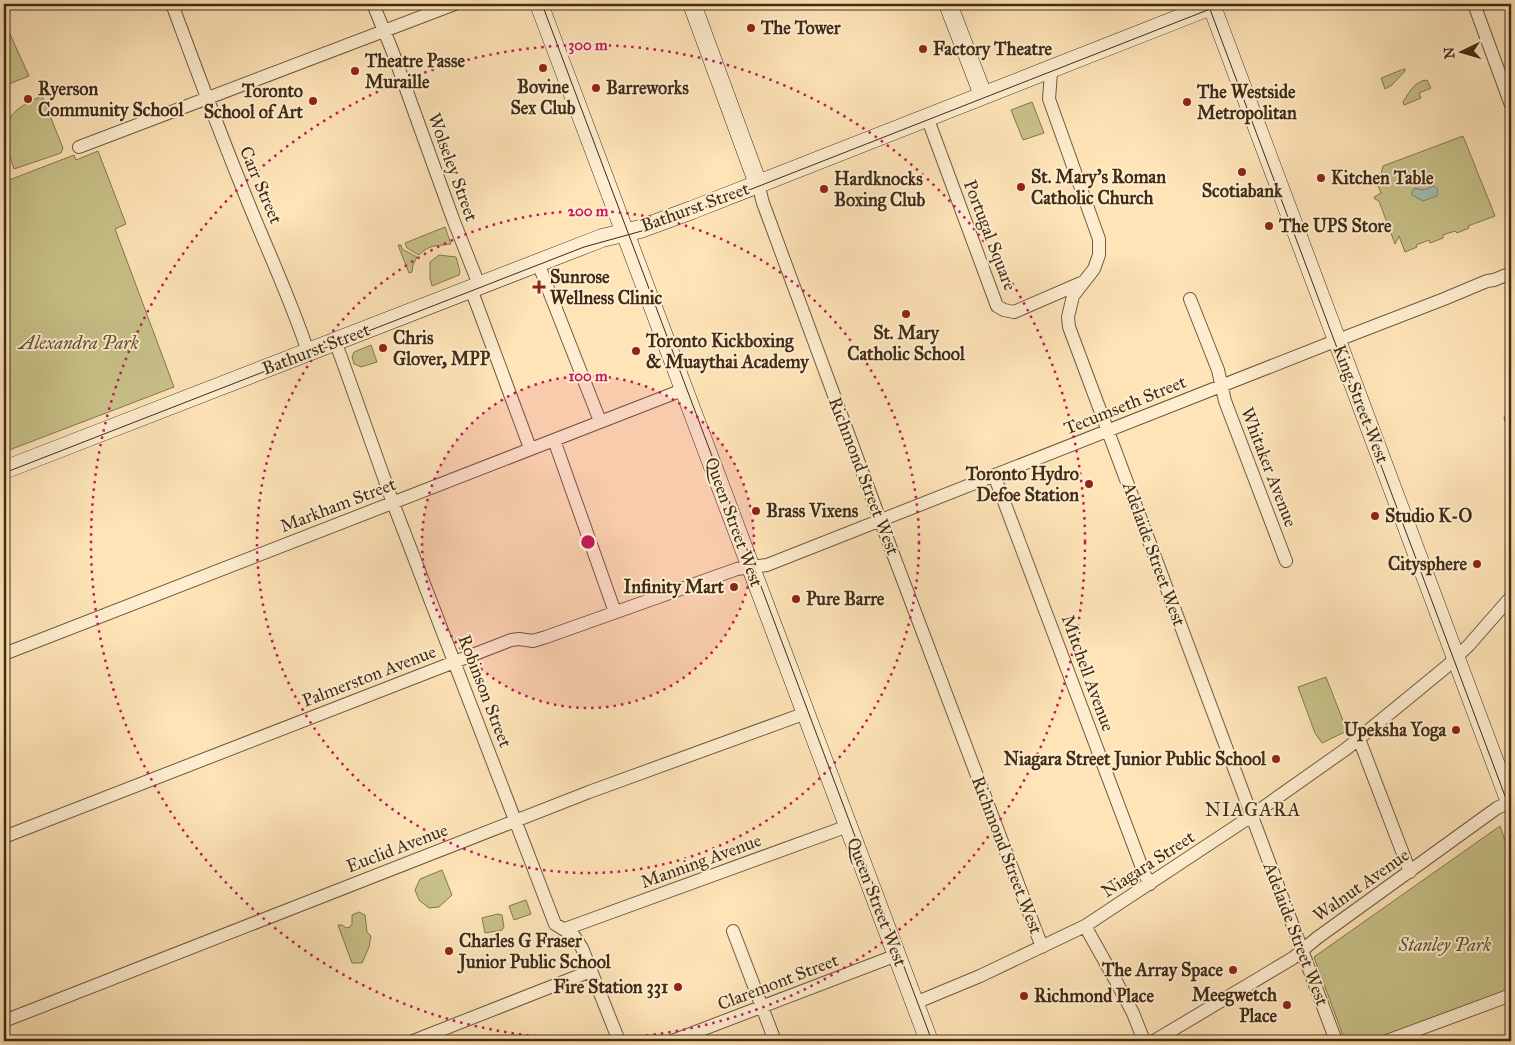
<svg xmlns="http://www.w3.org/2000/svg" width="1515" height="1045" font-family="'IM FELL Great Primer',serif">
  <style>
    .green { fill: #c8c289; stroke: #847750 }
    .water { fill: #a0beb3; stroke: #7a8475 }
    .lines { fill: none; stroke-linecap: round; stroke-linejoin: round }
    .street-casing { stroke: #705a3f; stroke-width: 14 }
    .secondary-casing { stroke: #412c17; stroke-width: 19 }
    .street { stroke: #feedd0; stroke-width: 12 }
    .secondary { stroke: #feedd0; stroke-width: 18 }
    .tram { stroke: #412c17; stroke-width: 1 }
    .ring { fill: none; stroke: #c2185b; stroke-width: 2.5; stroke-dasharray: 2.5 5 }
    .poi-dot { fill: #8f2418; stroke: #feedd0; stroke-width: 2 }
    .labels { text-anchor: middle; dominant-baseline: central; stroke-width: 4; stroke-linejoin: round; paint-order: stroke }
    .poi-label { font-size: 18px; font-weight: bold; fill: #412c17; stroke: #feedd0; text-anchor: start }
    .street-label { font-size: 18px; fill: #412c17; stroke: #feedd0 }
    .park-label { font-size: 18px; font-style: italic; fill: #635234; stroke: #feedd0 }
    .neighbourhood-label { font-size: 19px; letter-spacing: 1px; fill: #412c17; stroke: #feedd0 }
    .centre { fill: #c2185b; stroke: #feedd0; stroke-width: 2.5 }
    .ring-label { font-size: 15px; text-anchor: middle; font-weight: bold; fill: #c2185b; stroke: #feedd0; stroke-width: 4; stroke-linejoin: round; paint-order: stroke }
  </style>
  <rect width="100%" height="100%" fill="#fee4b7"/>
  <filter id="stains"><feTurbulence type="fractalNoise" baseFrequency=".004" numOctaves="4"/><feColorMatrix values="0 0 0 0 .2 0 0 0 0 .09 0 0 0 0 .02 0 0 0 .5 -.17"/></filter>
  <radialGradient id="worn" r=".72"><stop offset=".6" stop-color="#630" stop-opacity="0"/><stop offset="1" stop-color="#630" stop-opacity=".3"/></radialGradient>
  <path class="green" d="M4,30L9,32L29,76L4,86Z
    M1404,69H1405V71L1392,85L1385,89L1381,78Z
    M1427,80L1431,88L1419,93L1421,98L1404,105L1403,102C1409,93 1414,81 1427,80Z
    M42,96L63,148L61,153L14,169C0,128 0,114 42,96Z
    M1032,102L1044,133L1023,140L1011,110Z
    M1463,136L1495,216L1468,226L1469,228L1457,233L1455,231L1443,235V238L1430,243L1429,240L1416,245L1417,247L1405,252L1399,236L1395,244L1379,201L1375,199L1374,197L1381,193L1378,186L1383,166Z
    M98,151L126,224L115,229L174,387L4,452V182L74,155L76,160Z
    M445,227L451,244C438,246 429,244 419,255L407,248L405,243Z
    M398,245H401L402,249L417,257L413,265L412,272L409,273Z
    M439,255L456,257L460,272L459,275L432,286L430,278V262Z
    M371,345L377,362L361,367L354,364L352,357L354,352Z
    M1511,411V439L1504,418L1506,413Z
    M1326,677L1347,731L1322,743L1315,733L1298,687Z
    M1500,826L1511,858V990L1376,1041H1345L1314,957Z
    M442,870L452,895L439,907L429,908L419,900L415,890L420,879Z
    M526,900L531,914L514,920L509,906Z
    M359,912L365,915L367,932L371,936L369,947L362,963H352L338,925H342L346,928L350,927L352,924V915Z
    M498,914L502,915L504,927L502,930L485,933L482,918Z"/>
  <path class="water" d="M1434,186L1438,189L1437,196L1423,201L1412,195V192L1415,188L1423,190Z"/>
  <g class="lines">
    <defs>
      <path id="street" d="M172,4C194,63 216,123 240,182C262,239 289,294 308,352
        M373,4L392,50L453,219L479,285
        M1474,4L1511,105
        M1053,68L1051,72L1049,99L1099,239V255L1094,269L1073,296L1068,317L1069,327L1336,1041
        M927,117L997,306L1004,310L1014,312L1081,283
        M79,147L455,4
        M758,184L763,203L876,509L1042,947
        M538,263L600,421
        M471,289L530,448
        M1190,299L1218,370L1225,401L1286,561
        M335,342L341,357L393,503L555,924L574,936L582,948L619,1041
        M554,440L615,612
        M994,475L1144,873L1150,884
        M4,654L685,389
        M1359,739L1410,872
        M4,837L511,640L519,639L533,641L546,637L737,569L767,565L1325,345L1444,299L1487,281L1494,280L1511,273
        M1085,926L1117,983L1133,1013L1144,1041
        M565,929L848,826
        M733,931L775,1041
        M915,1003L980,976L1085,926L1244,821L1346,749L1446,667L1469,645L1511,597
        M4,1021L589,792L806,713
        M413,1041L591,971
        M672,1041L897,955
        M1154,1041L1293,958L1317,938L1497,808L1510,802
        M1387,1041L1511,995"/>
      <path id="secondary" d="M539,4L929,1041
        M692,4L758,184
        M948,4L983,95
        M1211,4L1511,805
        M4,470L602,238L640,229L692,210L1216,4"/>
    </defs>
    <use href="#street" class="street-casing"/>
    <use href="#secondary" class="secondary-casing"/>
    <use href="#street" class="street"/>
    <use href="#secondary" class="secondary"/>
    <path class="tram" d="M542,4L932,1041
      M1208,4L1511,812
      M4,473L584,247L649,229L693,212L1223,4"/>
  </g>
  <circle cx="588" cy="542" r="166" fill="#c2185b" fill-opacity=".12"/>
  <g class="ring">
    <circle cx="588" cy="542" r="166"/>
    <circle cx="588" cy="542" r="331"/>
    <circle cx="588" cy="542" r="497"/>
  </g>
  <g class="poi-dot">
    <circle cx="751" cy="28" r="5"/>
    <circle cx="923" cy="49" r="5"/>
    <circle cx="543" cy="68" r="5"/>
    <circle cx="355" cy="71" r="5"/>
    <circle cx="596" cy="88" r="5"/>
    <circle cx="28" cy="99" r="5"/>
    <circle cx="313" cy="101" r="5"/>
    <circle cx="1187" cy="102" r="5"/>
    <circle cx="1242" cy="172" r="5"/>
    <circle cx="1321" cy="178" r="5"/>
    <circle cx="1021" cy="187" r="5"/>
    <circle cx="824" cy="189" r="5"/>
    <circle cx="1269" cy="226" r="5"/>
    <path d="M536.5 279.5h5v5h5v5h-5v5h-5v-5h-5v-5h5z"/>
    <circle cx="906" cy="314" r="5"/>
    <circle cx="383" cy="348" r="5"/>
    <circle cx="636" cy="351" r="5"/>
    <circle cx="1089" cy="484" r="5"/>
    <circle cx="756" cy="511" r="5"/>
    <circle cx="1375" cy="516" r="5"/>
    <circle cx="1477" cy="564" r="5"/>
    <circle cx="734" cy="587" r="5"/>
    <circle cx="796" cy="599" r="5"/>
    <circle cx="1456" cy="730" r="5"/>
    <circle cx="1276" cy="759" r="5"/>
    <circle cx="449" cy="951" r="5"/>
    <circle cx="1233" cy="970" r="5"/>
    <circle cx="678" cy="987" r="5"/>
    <circle cx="1024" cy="996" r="5"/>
    <circle cx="1287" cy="1005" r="5"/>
  </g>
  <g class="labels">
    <g class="poi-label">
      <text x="761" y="28">The Tower</text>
      <text x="933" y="49">Factory Theatre</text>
      <text x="365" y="61">Theatre Passe<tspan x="365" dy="21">Muraille</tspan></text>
      <text x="543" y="87" text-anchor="middle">Bovine<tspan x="543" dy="21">Sex Club</tspan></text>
      <text x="606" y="88">Barreworks</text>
      <text x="38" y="89">Ryerson<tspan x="38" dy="21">Community School</tspan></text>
      <text x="303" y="91" text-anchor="end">Toronto<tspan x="303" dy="21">School of Art</tspan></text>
      <text x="1197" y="92">The Westside<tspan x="1197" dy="21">Metropolitan</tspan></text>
      <text x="1031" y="177">St. Mary's Roman<tspan x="1031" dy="21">Catholic Church</tspan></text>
      <text x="1331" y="178">Kitchen Table</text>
      <text x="834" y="179">Hardknocks<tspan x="834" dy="21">Boxing Club</tspan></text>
      <text x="1242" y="191" text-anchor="middle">Scotiabank</text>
      <text x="1279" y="226">The UPS Store</text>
      <text x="550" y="277">Sunrose<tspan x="550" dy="21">Wellness Clinic</tspan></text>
      <text x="906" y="333" text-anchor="middle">St. Mary<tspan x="906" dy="21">Catholic School</tspan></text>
      <text x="393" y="338">Chris<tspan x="393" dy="21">Glover, MPP</tspan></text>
      <text x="646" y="341">Toronto Kickboxing<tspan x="646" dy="21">&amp; Muaythai Academy</tspan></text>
      <text x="1079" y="474" text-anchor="end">Toronto Hydro<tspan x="1079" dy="21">Defoe Station</tspan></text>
      <text x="766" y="511">Brass Vixens</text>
      <text x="1385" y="516">Studio K-O</text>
      <text x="1467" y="564" text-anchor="end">Citysphere</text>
      <text x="724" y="587" text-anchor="end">Infinity Mart</text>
      <text x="806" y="599">Pure Barre</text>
      <text x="1446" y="730" text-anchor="end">Upeksha Yoga</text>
      <text x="1266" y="759" text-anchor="end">Niagara Street Junior Public School</text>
      <text x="459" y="941">Charles G Fraser<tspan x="459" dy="21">Junior Public School</tspan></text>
      <text x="1223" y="970" text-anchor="end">The Array Space</text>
      <text x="668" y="987" text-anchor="end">Fire Station 331</text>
      <text x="1277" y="995" text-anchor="end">Meegwetch<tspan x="1277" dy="21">Place</tspan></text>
      <text x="1034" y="996">Richmond Place</text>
    </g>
    <g class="street-label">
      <text transform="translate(453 167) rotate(70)">Wolseley Street</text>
      <text transform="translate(261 185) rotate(67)">Carr Street</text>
      <text transform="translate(695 207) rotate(-20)">Bathurst Street</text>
      <text transform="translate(990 235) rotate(69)">Portugal Square</text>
      <text transform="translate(316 349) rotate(-21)">Bathurst Street</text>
      <text transform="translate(1361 404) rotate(69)">King Street West</text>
      <text transform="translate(1125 405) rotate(-22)">Tecumseth Street</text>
      <text transform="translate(1269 467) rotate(69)">Whitaker Avenue</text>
      <text transform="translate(864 476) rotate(69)">Richmond Street West</text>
      <text transform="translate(338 505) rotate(-21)">Markham Street</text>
      <text transform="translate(734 522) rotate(70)">Queen Street West</text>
      <text transform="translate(1154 554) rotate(70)">Adelaide Street West</text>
      <text transform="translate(1088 673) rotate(70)">Mitchell Avenue</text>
      <text transform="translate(369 676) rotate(-21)">Palmerston Avenue</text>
      <text transform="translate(485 691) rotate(69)">Robinson Street</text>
      <text transform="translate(397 848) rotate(-21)">Euclid Avenue</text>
      <text transform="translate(1007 855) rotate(69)">Richmond Street West</text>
      <text transform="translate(701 861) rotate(-20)">Manning Avenue</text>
      <text transform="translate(1148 864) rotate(-33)">Niagara Street</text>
      <text transform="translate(1361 885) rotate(-35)">Walnut Avenue</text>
      <text transform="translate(877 902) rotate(69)">Queen Street West</text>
      <text transform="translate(1296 934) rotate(69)">Adelaide Street West</text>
      <text transform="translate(778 982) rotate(-21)">Claremont Street</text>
    </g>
    <g class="park-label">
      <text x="79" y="343">Alexandra Park</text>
      <text x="1445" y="945">Stanley Park</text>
    </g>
    <g class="neighbourhood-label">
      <text x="1253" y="809">NIAGARA</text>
    </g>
  </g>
  <circle cx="588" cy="542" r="8" class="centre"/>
  <g class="ring-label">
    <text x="588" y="50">300 m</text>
    <text x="588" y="216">200 m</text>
    <text x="588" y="381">100 m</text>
  </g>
  <rect width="1515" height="1045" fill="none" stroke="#fee4b7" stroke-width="20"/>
  <rect x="5" y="5" width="1505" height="1035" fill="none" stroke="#412c17" stroke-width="2.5"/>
  <rect x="10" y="10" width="1495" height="1025" fill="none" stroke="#412c17"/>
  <g transform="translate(1462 52) rotate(265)" stroke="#feedd0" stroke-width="4" paint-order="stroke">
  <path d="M0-4L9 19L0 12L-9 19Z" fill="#412c17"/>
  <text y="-8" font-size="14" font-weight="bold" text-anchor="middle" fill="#412c17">N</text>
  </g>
  <rect width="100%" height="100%" filter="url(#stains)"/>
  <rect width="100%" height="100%" fill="url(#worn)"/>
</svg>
